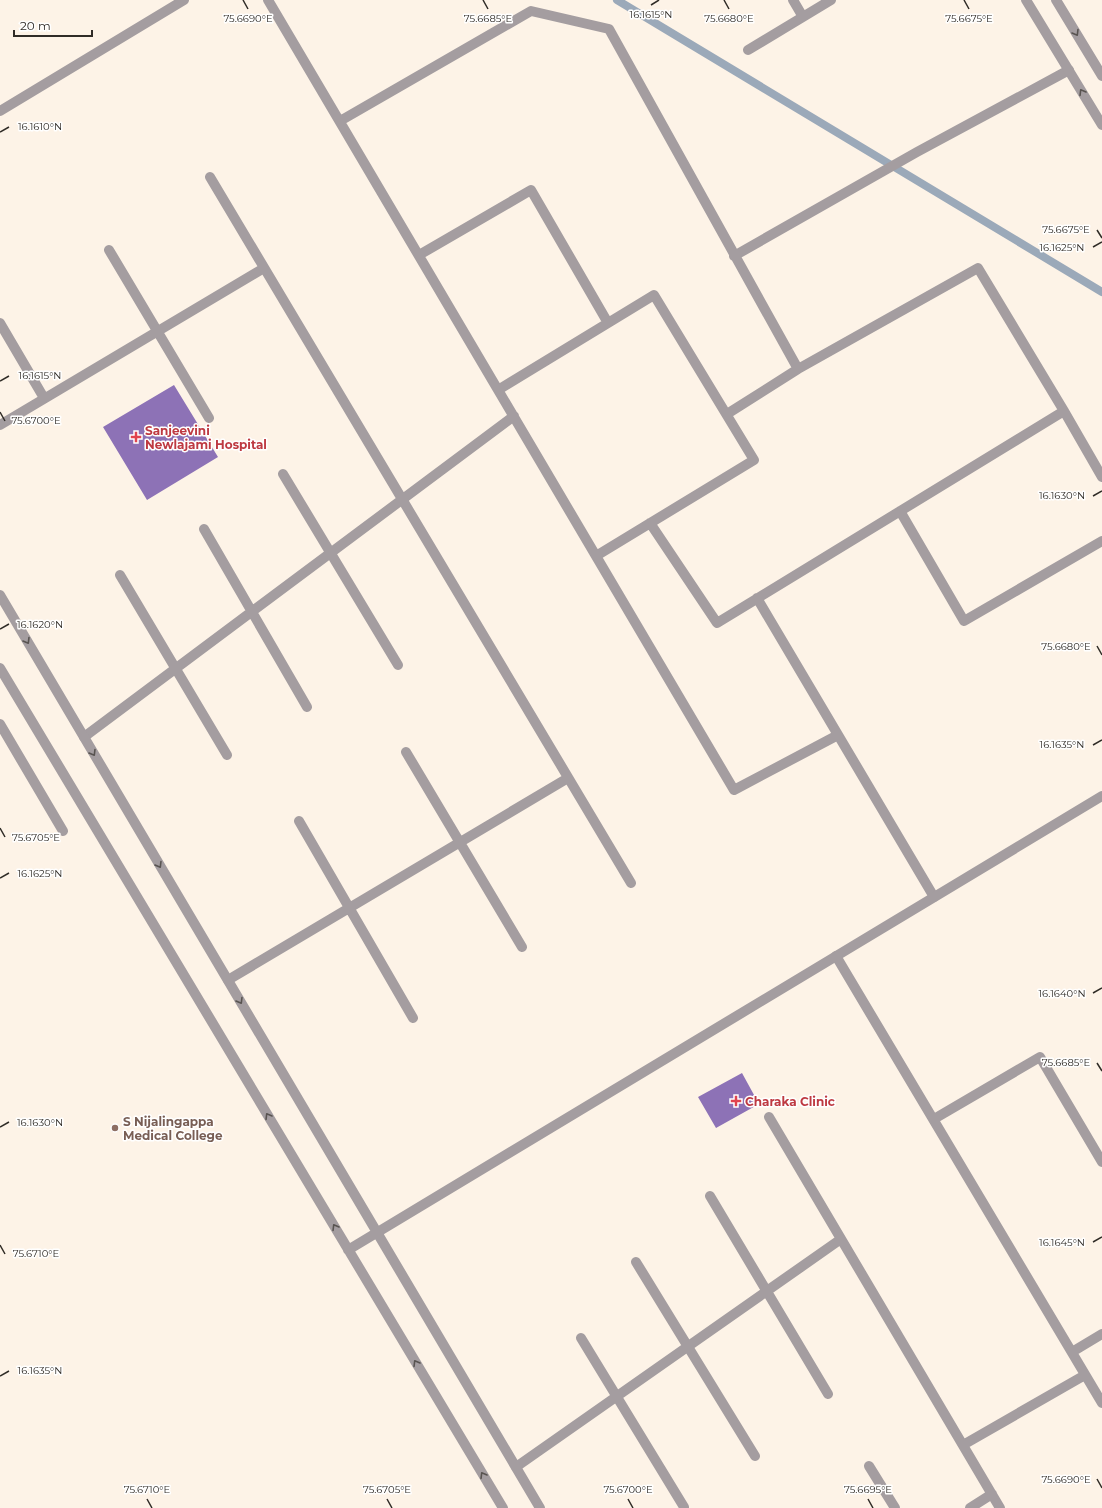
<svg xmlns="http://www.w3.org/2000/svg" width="1102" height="1508" font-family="Montserrat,sans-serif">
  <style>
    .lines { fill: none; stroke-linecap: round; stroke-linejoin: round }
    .stream { stroke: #9ba9b9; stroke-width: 8 }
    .building { fill: #8d72b6 }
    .service { stroke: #a49da0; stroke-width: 10 }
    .minor { stroke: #a49da0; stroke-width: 10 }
    .tertiary { stroke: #a49da0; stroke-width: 10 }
    .oneway { stroke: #595451 }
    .ticks { fill: none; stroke: #302c27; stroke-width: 1.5 }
    .health-dot { fill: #e0444e; stroke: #fff; stroke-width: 1.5 }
    .education-dot { fill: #8d6e63; stroke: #fff; stroke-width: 1.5 }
    .labels { text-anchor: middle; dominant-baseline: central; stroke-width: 3; stroke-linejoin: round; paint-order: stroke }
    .health-label { font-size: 12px; font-weight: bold; fill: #be3a42; stroke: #fff; text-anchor: start }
    .education-label { font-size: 12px; font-weight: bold; fill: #785e54; stroke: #fff; text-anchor: start }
    .ticks-label { font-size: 10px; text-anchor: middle; fill: #302c27; stroke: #fff; stroke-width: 3; stroke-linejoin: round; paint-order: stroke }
  </style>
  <rect width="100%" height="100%" fill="#fdf3e7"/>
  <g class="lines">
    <path class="stream" d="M617,0L1102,292"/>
  </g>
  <path class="building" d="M174,385L218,457L147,500L103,427Z
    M742,1073L759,1104L716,1128L698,1097Z"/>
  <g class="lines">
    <path class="service" d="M268,0L734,790L838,735
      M793,0L803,17
      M748,50L831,0
      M340,121L531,11L609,29L798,369
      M210,177L631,883
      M109,250L209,418
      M419,255L531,190L608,323
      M734,256L917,152L1069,70
      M0,323L44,398
      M498,390L654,295L754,460L596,556
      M727,414L798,369L978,268L1064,411L1102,477
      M0,425L264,268
      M283,474L398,665
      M900,511L964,621L1102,541
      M650,523L717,623L1064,411
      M204,529L307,707
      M120,575L227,755
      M757,598L934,897
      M84,737L514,416
      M406,752L522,947
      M299,821L413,1018
      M836,956L1102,1403
      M228,980L568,778
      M769,1117L1000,1508
      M934,1119L1040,1057L1102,1162
      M710,1196L828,1394
      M636,1262L755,1456
      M581,1338L684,1507
      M1072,1352L1102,1334
      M963,1445L1085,1375
      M869,1466L895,1508
      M516,1467L841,1239
      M970,1508L992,1494"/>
    <path class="minor" d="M0,724L63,831"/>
    <path class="tertiary" d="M1026,0L1102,125
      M1056,0L1102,76
      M0,111L184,0
      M0,595L540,1508
      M0,668L503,1508
      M348,1250L1102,796"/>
  </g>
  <defs><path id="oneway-chevron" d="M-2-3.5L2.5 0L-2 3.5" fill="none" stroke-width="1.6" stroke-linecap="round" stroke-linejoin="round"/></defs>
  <g class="oneway">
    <use href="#oneway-chevron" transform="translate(1076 33) rotate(59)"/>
    <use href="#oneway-chevron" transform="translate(1082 92) rotate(-121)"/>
    <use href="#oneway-chevron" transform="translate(27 641) rotate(59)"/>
    <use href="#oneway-chevron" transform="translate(93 753) rotate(59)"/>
    <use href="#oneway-chevron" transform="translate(159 865) rotate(59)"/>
    <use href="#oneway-chevron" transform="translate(240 1001) rotate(59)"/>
    <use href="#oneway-chevron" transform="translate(268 1116) rotate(-121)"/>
    <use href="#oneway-chevron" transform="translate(335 1227) rotate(-121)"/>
    <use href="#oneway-chevron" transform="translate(416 1363) rotate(-121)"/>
    <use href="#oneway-chevron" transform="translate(483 1475) rotate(-121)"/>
  </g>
  <path class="ticks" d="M243,0L248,9M483,0L488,9M724,0L729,9M964,0L969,9M651,5L659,0M0,132L9,127M1097,230L1102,238M1093,247L1102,242M0,381L9,376M0,412L5,421M1093,496L1102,491M0,629L9,624M1097,646L1102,655M1093,745L1102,740M0,828L5,837M0,878L9,873M1093,993L1102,988M1097,1063L1102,1071M0,1127L9,1122M1093,1242L1102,1237M0,1245L5,1254M0,1376L9,1371M1097,1479L1102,1488M147,1499L152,1508M387,1499L392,1508M628,1499L633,1508M868,1499L873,1508"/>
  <g class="health-dot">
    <path d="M134 431h4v4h4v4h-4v4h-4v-4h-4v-4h4z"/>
    <path d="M734 1095h4v4h4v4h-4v4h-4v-4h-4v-4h4z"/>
  </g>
  <circle class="education-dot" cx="115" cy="1128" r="4"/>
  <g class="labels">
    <g class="health-label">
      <text x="145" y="430">Sanjeevini<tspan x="145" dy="14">Newlajami Hospital</tspan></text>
      <text x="745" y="1101">Charaka Clinic</text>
    </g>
    <g class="education-label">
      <text x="123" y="1121">S Nijalingappa<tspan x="123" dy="14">Medical College</tspan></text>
    </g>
  </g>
  <g class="ticks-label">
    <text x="651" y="18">16.1615°N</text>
    <text x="248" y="22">75.6690°E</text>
    <text x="488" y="22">75.6685°E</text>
    <text x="729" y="22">75.6680°E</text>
    <text x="969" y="22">75.6675°E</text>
    <text x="40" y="130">16.1610°N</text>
    <text x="1066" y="233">75.6675°E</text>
    <text x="1062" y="251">16.1625°N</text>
    <text x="40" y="379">16.1615°N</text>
    <text x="36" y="424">75.6700°E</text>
    <text x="1062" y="499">16.1630°N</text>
    <text x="40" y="628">16.1620°N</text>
    <text x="1066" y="650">75.6680°E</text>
    <text x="1062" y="748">16.1635°N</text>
    <text x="36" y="841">75.6705°E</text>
    <text x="40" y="877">16.1625°N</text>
    <text x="1062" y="997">16.1640°N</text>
    <text x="1066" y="1066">75.6685°E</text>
    <text x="40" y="1126">16.1630°N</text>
    <text x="1062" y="1246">16.1645°N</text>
    <text x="36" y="1257">75.6710°E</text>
    <text x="40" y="1374">16.1635°N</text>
    <text x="1066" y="1483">75.6690°E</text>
    <text x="147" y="1493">75.6710°E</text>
    <text x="387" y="1493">75.6705°E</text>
    <text x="628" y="1493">75.6700°E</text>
    <text x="868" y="1493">75.6695°E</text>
  </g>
  <path d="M14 30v6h78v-6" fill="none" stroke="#302c27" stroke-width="2"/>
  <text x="20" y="30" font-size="12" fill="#302c27" stroke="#ffffff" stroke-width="3" paint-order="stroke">20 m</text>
</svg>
